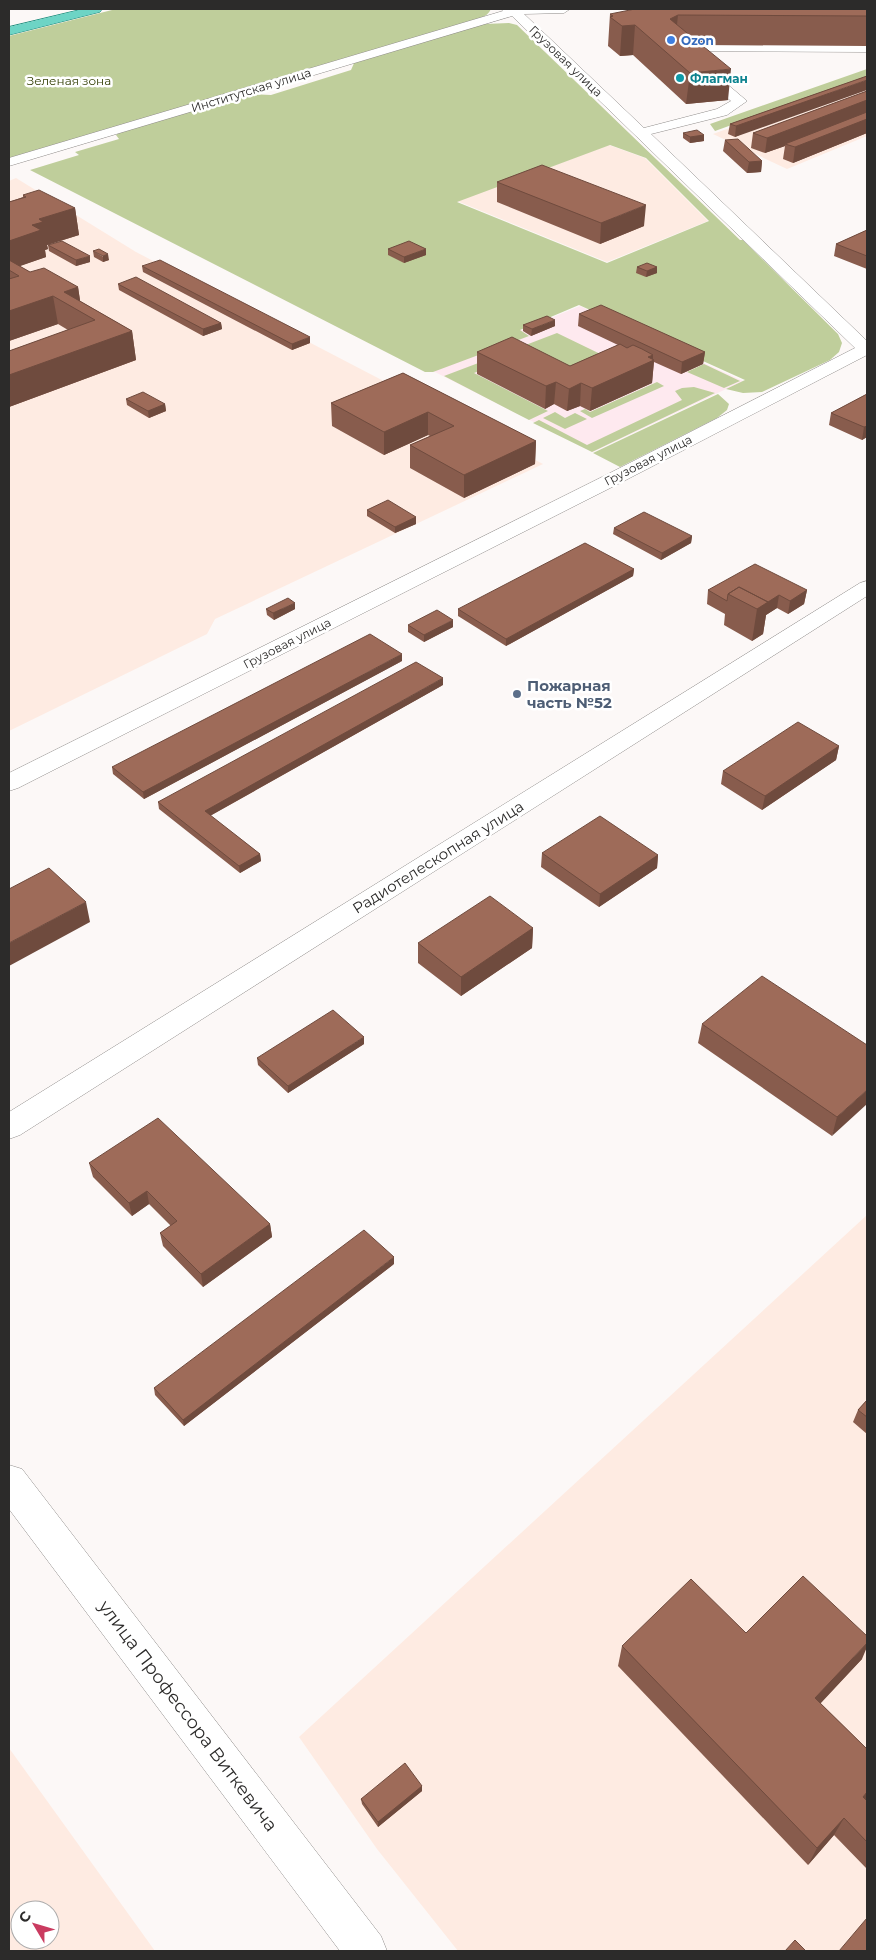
<svg xmlns="http://www.w3.org/2000/svg" width="876" height="1960" font-family="Montserrat,sans-serif">
  <style>
    .commercial { fill: #fee9ef }
    .industrial { fill: #feebe2; fill-rule: evenodd }
    .green { fill: #bfce9b; fill-rule: evenodd }
    .lines { fill: none; stroke-linecap: round; stroke-linejoin: round }
    .minor-casing { stroke: #908d8b; stroke-width: 1 }
    .major-casing { stroke: #178676; stroke-width: 1 }
    .minor { fill: #fff; fill-rule: evenodd }
    .major { fill: #6dd4c5; fill-rule: evenodd }
    .wall { fill: #885c4d }
    .shaded-wall { fill: #6f4b3e }
    .building { fill: #9e6b59; stroke: #6f4b3e }
    .shop-dot { fill: #3f7fe0; stroke: #fff; stroke-width: 2 }
    .culture-dot { fill: #0f9aa8; stroke: #fff; stroke-width: 2 }
    .service-dot { fill: #5c6f8a; stroke: #fff; stroke-width: 2 }
    .labels { text-anchor: middle; dominant-baseline: central; stroke-width: 5; stroke-linejoin: round; paint-order: stroke }
    .far-shop-label { font-size: 12px; font-weight: bold; fill: #366cbe; stroke: #fff; text-anchor: start }
    .far-street-label { font-size: 12px; fill: #2c2b2a; stroke: #fff }
    .far-culture-label { font-size: 12px; font-weight: bold; fill: #0d838f; stroke: #fff; text-anchor: start }
    .far-park-label { font-size: 12px; fill: #303c00; stroke: #fff }
    .service-label { font-size: 15px; font-weight: bold; fill: #4e5e75; stroke: #fff; text-anchor: start }
    .street-label { font-size: 15px; fill: #2c2b2a; stroke: #fff }
    .near-street-label { font-size: 18px; fill: #2c2b2a; stroke: #fff }
  </style>
  <rect width="100%" height="100%" fill="#fcf8f7"/>
  <path class="commercial" d="M580,306L743,381L593,452L427,368Z"/>
  <path class="industrial" d="M867,78V136L787,169L713,134Z
    M609,145L645,158L708,221L607,262L457,201Z
    M16,178L136,252L543,464L215,619L207,634L9,731V181Z
    M867,1215V1951H458L377,1849L299,1737Z
    M9,1748L155,1951H9ZM20,1910H50V1940H20Z"/>
  <path class="green" d="M116,9H491C487,18 477,19 468,22L9,158V36Z
    M509,23L517,25L740,240H743L838,334L842,343L839,352L830,360L762,392L743,393L726,389L745,380L579,305L520,330L529,336L433,372H425L30,170L79,155L75,152L119,139L116,135L122,130L247,94L271,95L351,70L355,61L485,24ZM610,145L646,158L709,221L607,263L457,202Z
    M867,69V76L715,131L710,124Z
    M557,333L621,364L569,387L511,358L474,373L548,411L529,420L444,376Z
    M704,364L740,381L724,388L687,372Z
    M657,382L664,386L592,418L580,411L585,409L590,412Z
    M694,387L715,393L592,452L533,423L539,420L587,445L682,400L675,391L682,388Z
    M718,394L729,404L727,410L717,418L620,467L593,453Z
    M555,412L565,418L575,413L587,419L565,429L543,418Z"/>
  <g class="lines">
    <defs>
      <path id="minor" d="M501,9H570L564,13L524,14L644,128L717,109L731,101L675,53L673,50L681,44H867V52L688,51L747,101L727,115L651,134L867,341V355L622,482L18,788L9,791V773L608,474L855,348L512,16L9,166V158L503,11Z
        M867,581V596L20,1135L9,1139V1112L860,583Z
        M9,1465L22,1469L381,1936L387,1951H340L9,1509Z"/>
      <path id="major" d="M83,9H102L100,12L9,35V27Z"/>
    </defs>
    <use href="#minor" class="minor-casing"/>
    <use href="#major" class="major-casing"/>
    <use href="#minor" class="minor"/>
    <use href="#major" class="major"/>
  </g>
  <path class="wall" d="M867,9V46L701,45L728,100L686,104L633,55L620,56L608,46L610,14Z
    M867,76L735,137L728,134L730,124Z
    M867,91V133L793,163L783,159L785,146L765,153L751,148L753,133Z
    M683,133L704,135V141L690,143L683,138Z
    M725,140L762,161L761,172L747,173L723,151Z
    M497,182L644,226L600,244L497,202Z
    M23,195L75,208L79,235L47,245L48,249L45,250L46,257L19,266L30,272L78,287L80,301L132,331L136,360L9,407V351L68,330L58,324L9,341V202L23,197Z
    M867,230V269L834,256L836,244Z
    M48,245L90,262L76,266L49,251Z
    M388,249L426,255L404,263L388,255Z
    M93,251L109,260L103,262L94,257Z
    M142,266L310,343L292,350L143,272Z
    M637,267H657V273L646,277L636,273Z
    M118,284L221,323L222,329L203,336L119,290Z
    M579,314L705,352L703,364L681,374L654,362L652,383L590,411L580,406L567,411L554,404L545,409L477,374V352L570,366L618,345L578,326Z
    M523,325L555,326L531,336L523,331Z
    M403,373L536,441L535,464L464,498L410,468V445L430,436L428,435L384,455L332,426L331,403Z
    M867,394V437L862,440L829,425L831,413Z
    M126,399L165,404L166,411L149,418L127,405Z
    M367,510L416,517V524L395,533L367,516Z
    M614,528L692,536L691,543L661,560L613,534Z
    M634,569L633,576L506,646L458,616V609Z
    M708,590H807L804,604L788,614L777,608L766,615L763,634L752,641L724,625L725,614L707,604Z
    M266,609H295L274,620L267,615Z
    M408,625L453,627L424,642L408,632Z
    M402,661L144,799L113,774L112,767Z
    M443,685L210,816L260,854L261,861L240,873L159,809L158,802Z
    M839,746L836,760L762,810L721,784L723,771Z
    M542,853L658,855L657,868L599,907L541,867Z
    M533,928L532,948L461,996L418,963V943Z
    M702,1024L867,1045L832,1136L698,1043Z
    M364,1044L288,1093L258,1065L257,1058Z
    M89,1163L270,1224L272,1237L203,1287L163,1246L160,1233L171,1226L149,1204L132,1216L93,1177Z
    M394,1264L184,1426L155,1395L154,1388Z
    M867,1400V1434L853,1422L858,1410Z
    M746,1633L862,1659L820,1703L867,1749V1798L866,1800L867,1801V1869L834,1835L808,1865L618,1666L622,1646Z
    M422,1786V1791L378,1827L362,1804L361,1799Z"/>
  <path class="shaded-wall" d="M678,15L675,44L670,19Z
    M635,25L633,55L620,56L622,26Z
    M731,69L728,100L686,104L690,73Z
    M867,80V90L735,137L736,126Z
    M867,100V114L785,144V146L765,153L767,138Z
    M867,119V133L793,163L795,147Z
    M704,135V141L690,143V137Z
    M762,161L761,172L747,173L749,162Z
    M646,205L644,226L600,244L601,223Z
    M75,208L79,235L47,245L48,249L45,250L46,257L9,270V241L32,225L39,219Z
    M426,249V255L404,263V257Z
    M108,254L109,260L103,262V256Z
    M90,256V262L76,266V260Z
    M657,267V273L646,277L647,271Z
    M78,287L82,313L64,292Z
    M53,296L58,324L9,341V311Z
    M555,320V326L531,336L532,329Z
    M221,323L222,329L203,336V329Z
    M132,331L136,360L9,407V375Z
    M310,337V343L292,350V344Z
    M705,352L703,364L681,374L682,362Z
    M653,355V361L654,360L652,383L590,411L592,388Z
    M556,382L554,404L545,409L546,386Z
    M581,383L580,406L567,411L569,389Z
    M165,404L166,411L149,418L148,411Z
    M428,412V435L384,455V432Z
    M867,426V437L862,440L864,427Z
    M536,441L535,464L464,498V475Z
    M416,517V524L395,533V527Z
    M692,536L691,543L661,560L662,553Z
    M634,569L633,576L506,646V639Z
    M807,590L804,604L788,614L790,601Z
    M779,595L777,608L766,615L763,634L752,641L757,609Z
    M295,603V609L274,620L273,613Z
    M453,620V627L424,642V635Z
    M402,654V661L144,799L143,792Z
    M443,678V685L206,818L205,811Z
    M839,746L836,760L762,810L765,796Z
    M260,854L261,861L240,873L239,866Z
    M658,855L657,868L599,907L600,894Z
    M86,902L90,922L9,966V943Z
    M533,928L532,948L461,996V977Z
    M364,1037V1044L288,1093V1086Z
    M867,1090V1104L832,1136L837,1117Z
    M147,1191L149,1204L132,1216L129,1203Z
    M270,1224L272,1237L203,1287L201,1274Z
    M394,1257V1264L184,1426L183,1420Z
    M867,1643V1647L862,1659L807,1718L815,1698Z
    M422,1786V1791L378,1827V1822Z
    M867,1792V1798L853,1814L863,1797Z
    M844,1818L834,1835L808,1865L817,1848Z"/>
  <path class="building" d="M635,9H867V16L678,15L670,19L731,69L690,73L635,25L622,26L610,17L613,16L610,14Z
    M867,76V80L736,126L730,124Z
    M867,91V100L767,138L753,133Z
    M867,112V119L795,147L785,144Z
    M697,130L704,135L690,137L683,133Z
    M738,139L762,161L749,162L725,140Z
    M542,165L646,205L601,223L497,182Z
    M39,190L75,208L39,219L43,222L32,225L41,230L9,241V202L26,197L23,195Z
    M867,230V256L836,244Z
    M62,241L90,256L76,260L48,245Z
    M409,241L426,249L404,257L388,249Z
    M99,249L108,254L103,256L93,251Z
    M9,260L30,272L44,268L78,287L64,292L132,331L9,375V351L95,320L53,296L9,311V279L19,276L9,270Z
    M160,260L310,337L292,344L142,266Z
    M647,263L657,267L647,271L637,267Z
    M136,277L221,323L203,329L118,284Z
    M601,305L705,352L682,362L579,314Z
    M547,316L555,320L532,329L523,325Z
    M512,337L570,366L620,344L627,348L633,345L642,349L653,355L648,357L654,360L592,388L581,383L569,389L556,382L546,386L477,352Z
    M403,373L536,441L464,475L410,445L454,426L428,412L384,432L331,403Z
    M143,392L165,404L148,411L126,399Z
    M867,394V426L864,427L831,413Z
    M388,500L416,517L395,527L367,510Z
    M644,512L692,536L662,553L614,528Z
    M585,543L634,569L506,639L458,609Z
    M755,564L807,590L790,601L779,595L768,602L739,587L728,594L727,601L708,590Z
    M739,587L768,602L757,609L728,594Z
    M288,598L295,603L273,613L266,609Z
    M437,610L453,620L424,635L408,625Z
    M370,634L402,654L143,792L112,767Z
    M416,662L443,678L205,811L260,854L239,866L158,802Z
    M798,722L839,746L765,796L723,771Z
    M600,816L658,855L600,894L542,853Z
    M49,868L86,902L9,943V889Z
    M490,896L533,928L461,977L418,943Z
    M762,976L867,1045V1090L837,1117L702,1024Z
    M333,1010L364,1037L288,1086L257,1058Z
    M158,1118L270,1224L201,1274L160,1233L177,1221L147,1191L129,1203L89,1163Z
    M364,1230L394,1257L183,1420L154,1388Z
    M867,1400V1417L858,1410Z
    M803,1576L867,1636V1643L815,1698L867,1749V1792L863,1797L867,1801V1842L844,1818L817,1848L622,1646L691,1579L746,1633Z
    M405,1763L422,1786L378,1822L361,1799Z
    M867,1918V1951H839Z
    M795,1940L806,1951H785Z"/>
  <circle class="shop-dot" cx="671" cy="40" r="5"/>
  <circle class="culture-dot" cx="680" cy="78" r="5"/>
  <circle class="service-dot" cx="517" cy="694" r="5"/>
  <g class="labels">
    <g class="far-shop-label">
      <text x="681" y="40">Ozon</text>
    </g>
    <g class="far-street-label">
      <text transform="translate(566 61) rotate(44)">Грузовая улица</text>
      <text transform="translate(251 90) rotate(-17)">Институтская улица</text>
      <text transform="translate(648 460) rotate(-27)">Грузовая улица</text>
      <text transform="translate(287 643) rotate(-27)">Грузовая улица</text>
    </g>
    <g class="far-culture-label">
      <text x="690" y="78">Флагман</text>
    </g>
    <g class="far-park-label">
      <text x="69" y="80">Зеленая зона</text>
    </g>
    <g class="service-label">
      <text x="527" y="685">Пожарная<tspan x="527" dy="17">часть №52</tspan></text>
    </g>
    <g class="street-label">
      <text transform="translate(438 857) rotate(-32)">Радиотелескопная улица</text>
    </g>
    <g class="near-street-label">
      <text transform="translate(188 1716) rotate(53)">улица Профессора Виткевича</text>
    </g>
  </g>
  <rect width="876" height="1960" fill="none" stroke="#2c2b2a" stroke-width="20"/>
  <g transform="translate(35 1925) rotate(308)"><circle r="24" fill="#ffffff" stroke="#abaaaa"/>
  <path d="M0-4L9 19L0 12L-9 19Z" fill="#ca3b60"/>
  <text y="-8" font-size="14" font-weight="bold" text-anchor="middle" fill="#2c2b2a">С</text>
  </g>
</svg>
